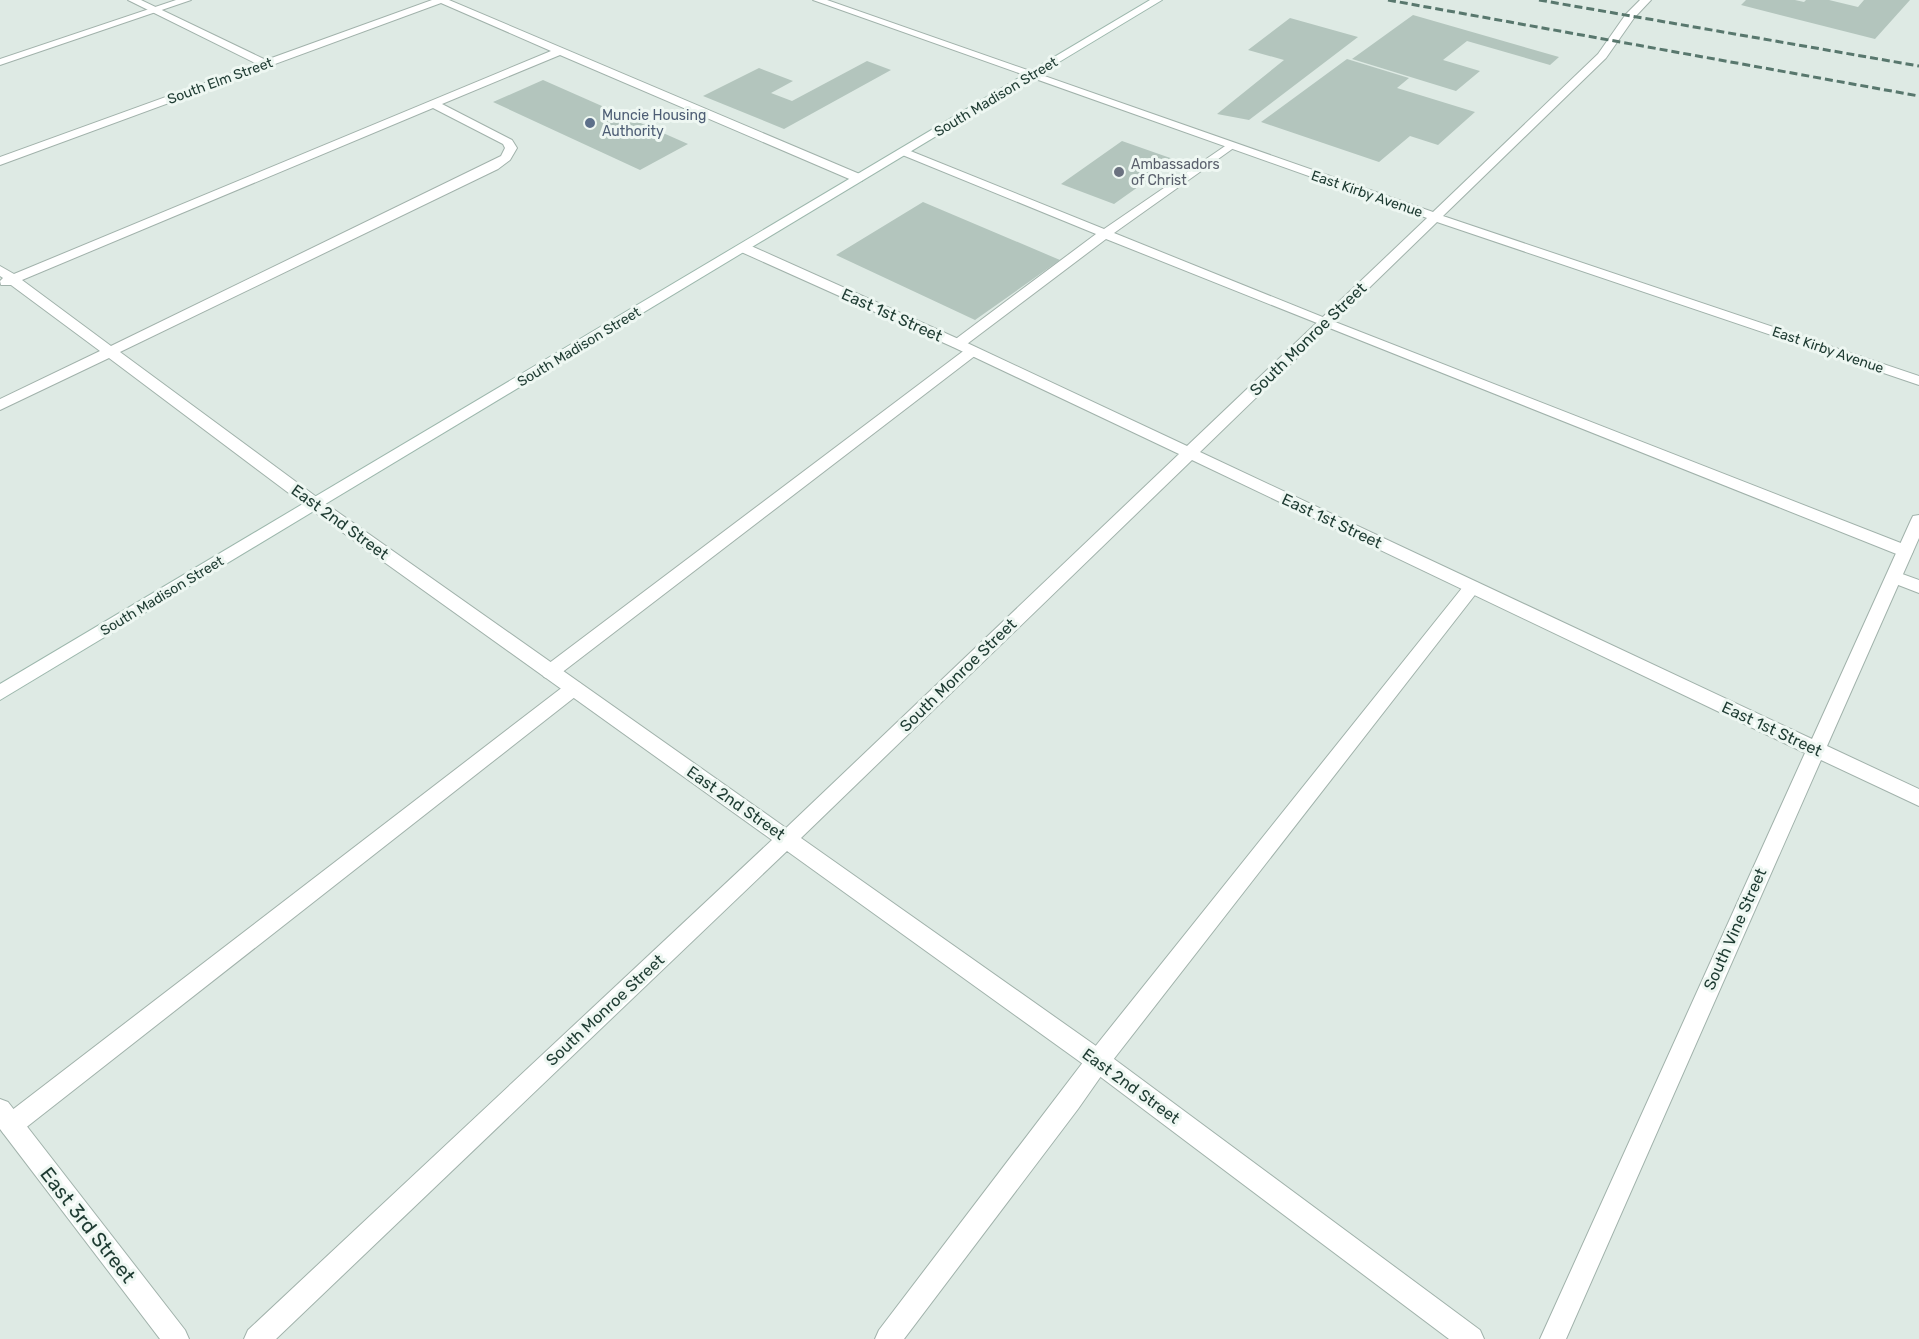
<svg xmlns="http://www.w3.org/2000/svg" width="1919" height="1339" font-family="Rubik,sans-serif">
  <style>
    .building { fill: #b3c5bd }
    .lines { fill: none; stroke-linecap: round; stroke-linejoin: round }
    .service-casing { stroke: #a1b2ab; stroke-width: 2 }
    .minor-casing { stroke: #a1b2ab; stroke-width: 2 }
    .secondary-casing { stroke: #9cb7ac; stroke-width: 2 }
    .service { fill: #fff; fill-rule: evenodd }
    .minor { fill: #fff; fill-rule: evenodd }
    .secondary { fill: #fff; fill-rule: evenodd }
    .rail { stroke: #58776d; stroke-width: 3; stroke-dasharray: 8 4; stroke-linecap: butt }
    .service-dot { fill: #5c6f8a; stroke: #eef7f2; stroke-width: 2 }
    .worship-dot { fill: #6b7280; stroke: #eef7f2; stroke-width: 2 }
    .labels { text-anchor: middle; dominant-baseline: central; stroke-width: 6; stroke-linejoin: round; paint-order: stroke }
    .far-street-label { font-size: 14px; fill: #1e3b32; stroke: #eef7f2 }
    .far-service-label { font-size: 14px; fill: #4e5e75; stroke: #eef7f2; text-anchor: start }
    .far-worship-label { font-size: 14px; fill: #5b616d; stroke: #eef7f2; text-anchor: start }
    .street-label { font-size: 16px; fill: #1e3b32; stroke: #eef7f2 }
    .near-street-label { font-size: 20px; fill: #1e3b32; stroke: #eef7f2 }
  </style>
  <rect width="100%" height="100%" fill="#deeae4"/>
  <path class="building" d="M1746,0H1795L1804,2L1806,0H1829L1858,7L1864,0H1910L1875,39L1741,5Z
    M1413,15L1559,57L1550,65L1467,41L1443,60L1480,71L1456,91L1352,59Z
    M1290,18L1358,37L1249,120L1217,114L1284,60L1248,50Z
    M1347,59L1409,78L1397,88L1475,112L1438,145L1410,136L1379,162L1261,122Z
    M867,61L891,70L784,129L703,96L759,68L793,81L771,93L792,101Z
    M543,80L688,144L640,170L493,102Z
    M1122,141L1176,160L1114,204L1061,184Z
    M923,202L1060,260L975,320L836,255Z"/>
  <g class="lines">
    <defs>
      <path id="service" d="M176,0H191L0,65V59Z
        M1231,142L1237,145L1235,147L1114,233L1330,320L1911,547L1913,551L1911,555H1899L1106,239L963,347H953L951,344L953,341L1096,234L900,154V150H908L1104,229Z
        M971,348L978,352L976,355L556,677L550,679L544,677L541,672L544,667L966,349Z
        M1894,571L1919,580V593L1888,581L1886,577L1888,573Z
        M1472,581L1478,583L1480,587L1478,591L1106,1069L1078,1109L904,1339H875L879,1330L1090,1053L1466,583Z
        M574,681L580,683L583,688L580,693L19,1133L11,1137L3,1133L0,1123L3,1117L568,683Z"/>
      <path id="minor" d="M128,0H141L266,60L432,0H449L862,175V181H854L560,55L442,104L512,140L517,148L510,160L498,169L120,352L322,501L786,828L1179,454L953,347L739,251L738,248L739,245H749L963,341L1187,446L1427,218L813,0H827L1433,212L1598,54L1626,14L1640,0H1651L1634,18L1606,58L1443,216L1919,376V385L1437,222L1200,452L1812,739L1911,520L1913,516L1919,515V538L1827,746L1919,789V806L1821,760L1566,1339H1540L1805,753L1192,460L801,838L1106,1053L1480,1330L1484,1339H1449L1090,1069L787,851L276,1339H244L248,1330L772,840L310,509L109,358L0,410V399L100,351L11,285H1L0,281L3,278L0,276V266L14,274L551,51L441,3L0,165V157L257,64ZM433,108L503,144L505,148L501,156L111,346L22,280Z
        M0,1099L8,1102L185,1330L189,1339H160L0,1129Z"/>
      <path id="secondary" d="M1150,0H1162L0,700V684Z"/>
    </defs>
    <use href="#service" class="service-casing"/>
    <use href="#minor" class="minor-casing"/>
    <use href="#secondary" class="secondary-casing"/>
    <use href="#service" class="service"/>
    <use href="#minor" class="minor"/>
    <use href="#secondary" class="secondary"/>
    <path class="rail" d="M1388,0L1919,96
      M1539,0L1919,66"/>
  </g>
  <circle class="service-dot" cx="590" cy="123" r="6"/>
  <circle class="worship-dot" cx="1119" cy="172" r="6"/>
  <g class="labels">
    <g class="far-street-label">
      <text transform="translate(220 81) rotate(-20)">South Elm Street</text>
      <text transform="translate(996 97) rotate(-31)">South Madison Street</text>
      <text transform="translate(1367 194) rotate(19)">East Kirby Avenue</text>
      <text transform="translate(579 347) rotate(-31)">South Madison Street</text>
      <text transform="translate(1828 350) rotate(19)">East Kirby Avenue</text>
      <text transform="translate(162 596) rotate(-31)">South Madison Street</text>
    </g>
    <g class="far-service-label">
      <text x="602" y="115">Muncie Housing<tspan x="602" dy="16">Authority</tspan></text>
    </g>
    <g class="far-worship-label">
      <text x="1131" y="164">Ambassadors<tspan x="1131" dy="16">of Christ</tspan></text>
    </g>
    <g class="street-label">
      <text transform="translate(892 315) rotate(24)">East 1st Street</text>
      <text transform="translate(1308 339) rotate(-44)">South Monroe Street</text>
      <text transform="translate(1332 521) rotate(25)">East 1st Street</text>
      <text transform="translate(340 522) rotate(36)">East 2nd Street</text>
      <text transform="translate(958 675) rotate(-44)">South Monroe Street</text>
      <text transform="translate(1772 729) rotate(25)">East 1st Street</text>
      <text transform="translate(736 803) rotate(35)">East 2nd Street</text>
      <text transform="translate(1735 929) rotate(-66)">South Vine Street</text>
      <text transform="translate(605 1010) rotate(-43)">South Monroe Street</text>
      <text transform="translate(1131 1086) rotate(36)">East 2nd Street</text>
    </g>
    <g class="near-street-label">
      <text transform="translate(88 1225) rotate(52)">East 3rd Street</text>
    </g>
  </g>
</svg>
